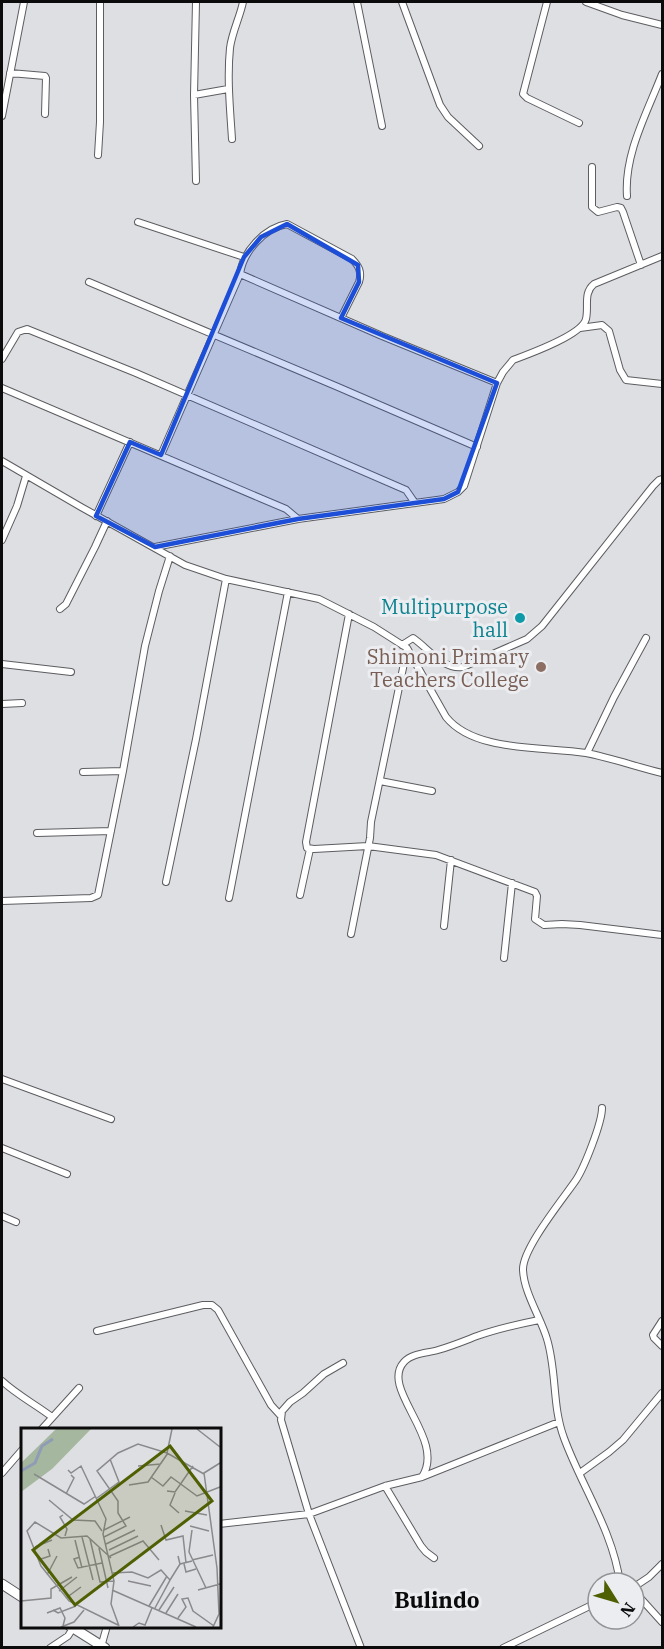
<svg xmlns="http://www.w3.org/2000/svg" width="664" height="1649" font-family="'IBM Plex Serif',serif">
  <style>
    .lines { fill: none; stroke-linecap: round; stroke-linejoin: round }
    .street-casing { stroke: #5c5d60; stroke-width: 8 }
    .secondary-casing { stroke: #5c5d60; stroke-width: 11 }
    .street { stroke: #fff; stroke-width: 6 }
    .secondary { stroke: #fff; stroke-width: 9 }
    .marked { fill: #1d4ed8; fill-opacity: 0.2; stroke: #1d4ed8; stroke-width: 4.5; stroke-linejoin: round }
    .culture-dot { fill: #0f9aa8; stroke: #ebedf1; stroke-width: 2 }
    .education-dot { fill: #8d6e63; stroke: #ebedf1; stroke-width: 2 }
    .labels { text-anchor: middle; dominant-baseline: central; stroke-width: 6; stroke-linejoin: round; paint-order: stroke }
    .culture-label { font-size: 20px; fill: #0d838f; stroke: #ebedf1; text-anchor: end }
    .education-label { font-size: 20px; fill: #785e54; stroke: #ebedf1; text-anchor: end }
    .quarter-label { font-size: 22px; font-weight: bold; fill: #0b0b0c; stroke: #ebedf1 }
    .inset-river { fill: none; stroke: #8f9cb6; stroke-width: 3 }
    .inset-road { fill: none; stroke: #8a8a8d; stroke-width: 1.5 }
    .view { fill: #4f6003; fill-opacity: 0.15; stroke: #4f6003; stroke-width: 3 }
    .inset-edge { fill: none; stroke: #0b0b0c; stroke-width: 3 }
  </style>
  <rect width="100%" height="100%" fill="#dedfe3"/>
  <g class="lines">
    <defs>
      <path id="street" d="M357,2L382,126
        M402,2L440,105L448,117L479,146
        M547,2L523,94L527,98L579,123
        M586,2L622,15L662,25
        M10,73L45,76L46,78L45,114
        M194,95L228,89
        M2,116L24,2
        M232,139C230,108 227,78 230,48C232,32 240,17 243,2
        M98,155L100,122V2
        M592,167V207L598,212L617,207L621,208L623,212L641,265
        M196,181L194,95L196,2
        M627,196C624,154 647,113 662,74
        M138,222L244,257
        M240,274L382,336L497,383
        M89,282L338,387L477,447
        M580,328L602,325L609,331L620,370L626,380L662,384
        M2,359L18,332L27,329L136,373L406,490L415,503
        M2,388L260,498L286,509L298,519
        M161,455L240,274C243,252 264,228 287,224L352,259C359,266 362,272 359,282L341,318
        M2,461L81,507L185,565L226,579L319,599L374,627L407,648L446,717C475,753 545,746 586,753C612,758 637,767 662,773
        M96,516L130,442
        M2,540L17,506L26,476
        M155,547L298,519L444,499L458,492L464,486L497,383L503,372L513,360C529,354 582,335 586,319C589,306 583,293 594,284L662,256
        M60,609L66,604L95,547L107,521
        M349,614L306,842L307,848L314,849L368,846L436,855L535,892L537,896L535,919L544,925L562,924L580,925L662,935
        M402,645L413,638C429,649 443,670 463,667L527,639L542,626L653,486L659,480L662,479
        M2,664L71,672
        M2,704L22,703
        M587,753L614,697L646,638
        M83,772L123,771
        M380,781L432,791
        M37,833L111,831
        M166,882L196,739L226,579
        M300,895L310,849
        M229,898L288,592
        M2,901L91,898L98,895L123,771L145,646L159,591L170,556
        M444,926L451,860
        M351,934L370,838L371,822L407,649
        M504,958L512,883
        M2,1079L111,1119
        M602,1108C602,1123 584,1168 576,1180C563,1199 522,1249 523,1270C524,1293 541,1318 547,1339C557,1372 552,1406 564,1438C582,1487 613,1531 620,1583
        M2,1148L67,1174
        M2,1216L16,1222
        M662,1321L653,1335L654,1338L662,1346
        M97,1331L203,1305H212L218,1310L271,1405L281,1416
        M343,1363L324,1374L303,1393L290,1402L282,1411L281,1420L309,1514L361,1648
        M2,1381C17,1395 35,1404 52,1417
        M41,1430L79,1388
        M2,1473L22,1450
        M580,1473L609,1452L623,1440L662,1393
        M422,1477L559,1422
        M385,1486L421,1546L426,1552L434,1558
        M219,1524L309,1514L385,1486L422,1477C447,1439 379,1389 404,1362C412,1353 428,1353 438,1350C452,1346 464,1341 477,1336C497,1329 519,1324 539,1320
        M634,1587L649,1577L662,1564
        M634,1591L662,1622
        M101,1647L107,1626
        M50,1648L68,1636L73,1628
        M503,1648L598,1602"/>
      <path id="secondary" d="M2,1584L22,1597
        M70,1626L105,1648"/>
    </defs>
    <use href="#street" class="street-casing"/>
    <use href="#secondary" class="secondary-casing"/>
    <use href="#street" class="street"/>
    <use href="#secondary" class="secondary"/>
  </g>
  <path class="marked" d="M287,224L358,265L359,282L341,318L497,383L458,492L444,499L298,519L155,547L96,516L130,442L161,455L244,257L261,237Z"/>
  <circle class="culture-dot" cx="520" cy="618" r="6"/>
  <circle class="education-dot" cx="541" cy="667" r="6"/>
  <g class="labels">
    <g class="culture-label">
      <text x="508" y="606">Multipurpose<tspan x="508" dy="23">hall</tspan></text>
    </g>
    <g class="education-label">
      <text x="529" y="656">Shimoni Primary<tspan x="529" dy="23">Teachers College</tspan></text>
    </g>
    <g class="quarter-label">
      <text x="437" y="1599">Bulindo</text>
    </g>
  </g>
  <g transform="translate(21 1428)">
    <rect width="200" height="200" fill="#dedfe3"/>
    <path d="M35,1H70L31,41L0,64V35Z" fill="#a6b79f"/>
    <path class="inset-river" d="M0,43L14,35L21,18L32,11"/>
    <path class="inset-road" d="M176,1L199,19M146,25L151,1M117,38L140,36M47,42L50,45L60,38L85,91L82,106L93,153L90,176L98,198M13,46L63,76L75,68M130,49L142,58L150,49L176,68L199,59M108,57L127,54L147,25M146,63L154,64L172,38M154,65L149,77L158,85M45,66L53,50L50,47M76,70L98,54L89,31M28,72L52,92L74,93L81,103M164,83L186,87M42,87L39,89L46,101L44,108M140,97L145,112L162,108L165,135M169,98L188,103M83,102L109,89M171,102L168,124L185,160M61,109L72,152M83,109L105,98L97,85V73L76,43L97,25L117,16L146,25L183,46M69,111L79,154L93,153M54,112L61,140M85,116L114,102M14,119L31,112M78,120L87,160M88,122L117,108M89,128L122,113L138,132M157,128L159,136L171,133M59,129L53,131L57,140L81,135M90,130L66,108L40,110L14,94L6,103L20,138L48,173L97,197M17,132L29,128L27,121M171,132L192,127M163,136L165,144L175,141M92,145L111,144L127,150L140,142L149,152L134,180M26,147L36,128M149,152L159,136M107,153L130,158M91,162L175,199M177,162L199,156M38,163L56,149M45,170L60,159M0,173L30,170V161L51,149M128,178L146,148M32,182L37,185L55,178M138,182L153,159M26,185L39,180L44,190L42,198M145,185L157,166M157,190L165,179L161,171L167,170L172,183L193,198M40,199L53,194L63,182M112,199L118,195L124,197L131,180M192,199L198,186L196,140L183,45L199,35"/>
    <path class="view" d="M149,18L191,73L54,177L12,122Z"/>
    <rect width="200" height="200" class="inset-edge"/>
  </g>
  <rect width="664" height="1649" fill="none" stroke="#0b0b0c" stroke-width="6"/>
  <g transform="translate(616 1601) rotate(127)"><circle r="28" fill="#ebedf1" stroke="#919395" stroke-width="1.5"/>
  <path d="M0-4.5L10 22L0 15L-10 22Z" fill="#4f6003"/>
  <text y="-9" font-size="16" font-weight="bold" text-anchor="middle" fill="#0b0b0c">N</text>
  </g>
</svg>
